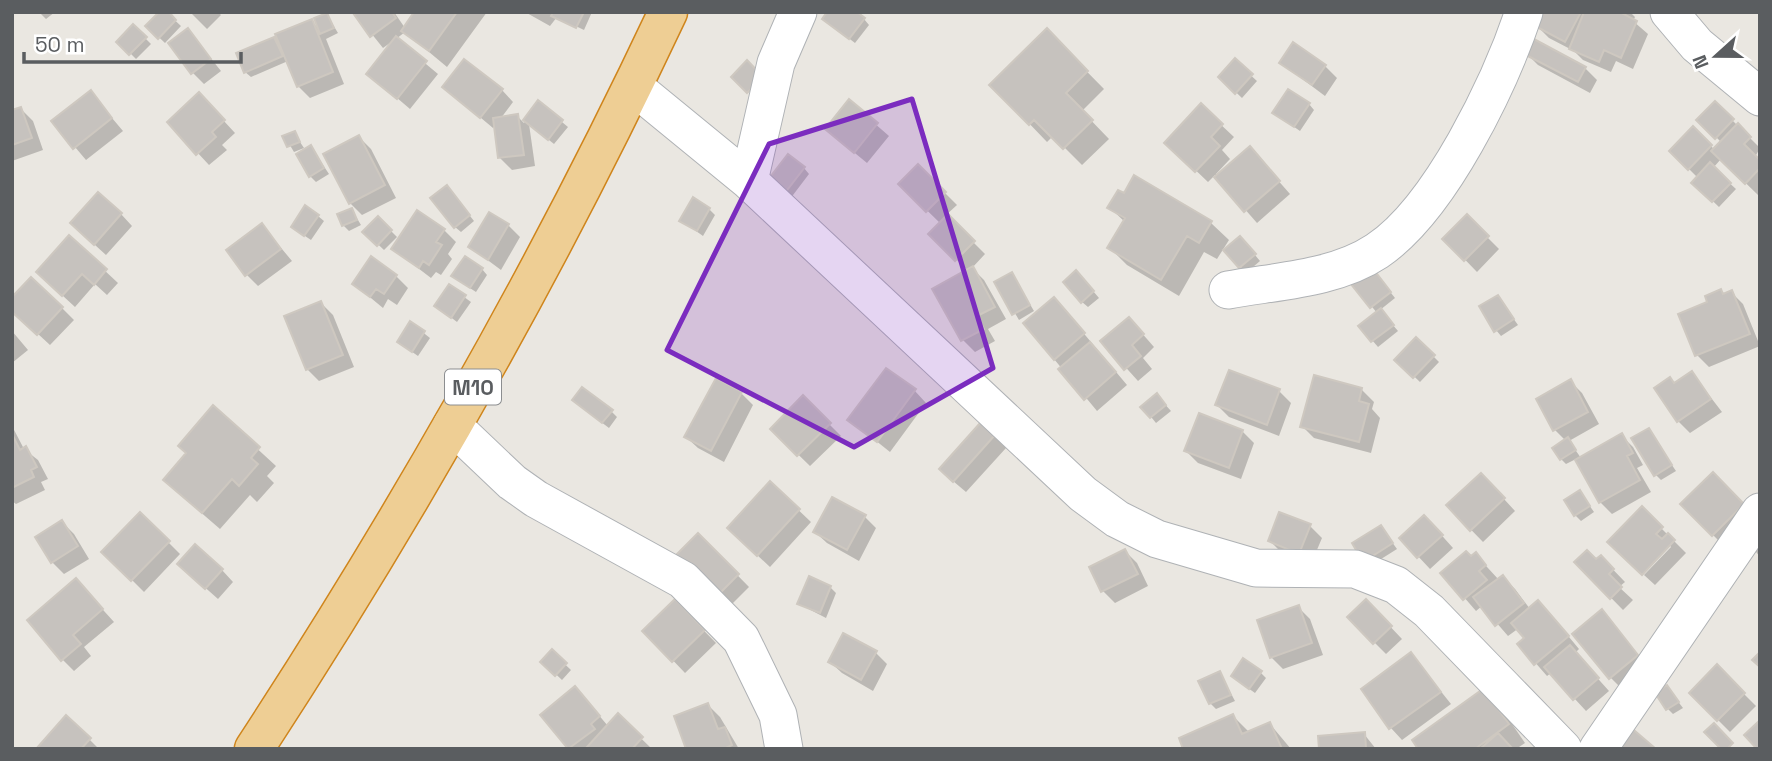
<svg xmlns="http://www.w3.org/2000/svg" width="1772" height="761" font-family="'Space Grotesk',sans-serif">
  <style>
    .shadow { fill: #0003 }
    .building { fill: #c6c2be; stroke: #cec8c0; stroke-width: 2 }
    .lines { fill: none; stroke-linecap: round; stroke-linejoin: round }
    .minor-casing { stroke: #afb2b5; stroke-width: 39 }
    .highway-casing { stroke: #cf851c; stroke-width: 41 }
    .minor { stroke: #fff; stroke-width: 37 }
    .highway { stroke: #eece94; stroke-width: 38 }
    .marked { fill: #7b2cbf; fill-opacity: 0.2; stroke: #7b2cbf; stroke-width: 5; stroke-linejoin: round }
    .labels { text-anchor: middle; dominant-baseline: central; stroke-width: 5; stroke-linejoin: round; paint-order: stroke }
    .shield { fill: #fff; stroke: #8c8e90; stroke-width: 2 }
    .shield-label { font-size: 21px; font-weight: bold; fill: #5a5d60 }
  </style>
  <rect width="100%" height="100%" fill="#eae7e1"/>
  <path class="shadow" d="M39,12H55L46,19Z
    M166,12L181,26L165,43L147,26Z
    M190,12H218L221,15L207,29Z
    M394,12L405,28L417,12H487L447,67L405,32L396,39L438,74L410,109L369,74L394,40L383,48L355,13Z
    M525,12H592L584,30L557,17L550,26Z
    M1545,12H1630L1635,17L1633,21L1648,34L1633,69L1616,61L1611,72L1583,60L1574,51L1549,38L1537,26Z
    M327,15L338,33L326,39L344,84L310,98L298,86L288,61L251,77L245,72L274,39L283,47L311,21L320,30Z
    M864,19L869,25L855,43L830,24Z
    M133,26L151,44L136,59L119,42Z
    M188,30L221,71L204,84L192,72Z
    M1047,31L1104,89L1082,111L1109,139L1082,165L1053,136L1047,142L992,85Z
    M1526,53L1585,68L1597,80L1590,93L1538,65Z
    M1235,61L1257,81L1242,98L1220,77Z
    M1281,63L1325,66L1337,78L1325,96Z
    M444,87L502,90L513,102L501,118L517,116L524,123L539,103L568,127L554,144L529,124L535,166L512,170L500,158L495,125L493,128Z
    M90,92L123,131L86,160L53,121Z
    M850,102L889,136L867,163L839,140Z
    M1715,103L1760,148L1755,157L1760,162L1758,195L1721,159L1713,168L1736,189L1719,207L1694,183L1698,178L1671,151L1693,129L1715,150L1722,143L1699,120Z
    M1309,104L1314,110L1300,131L1274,113Z
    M1201,106L1234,137L1222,150L1230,159L1216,174L1218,175L1261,161L1290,194L1257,223L1215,175L1208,182L1167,143Z
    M211,107L235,133L222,145L227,150L209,165L169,122Z
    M21,109L33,121L43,150L12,161V112Z
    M294,133L304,148L294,152L285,137Z
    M359,137L371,149L396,198L362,215L350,203Z
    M311,147L329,174L316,182L310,176Z
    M918,166L957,205L946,215L985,254L972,268L984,280L1006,319L988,329L995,341L975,352L963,340L935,289L968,271L931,234L941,224L900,184Z
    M804,168L809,174L790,199L775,187Z
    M1135,177L1211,223L1229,240L1217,259L1204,252L1179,296L1127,265L1110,248L1125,222L1109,207L1124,196Z
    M452,193L474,221L461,232L455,227Z
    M709,209L715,215L703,236L682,221Z
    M352,210L361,225L349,231L343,225Z
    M121,214L132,226L106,255L84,235Z
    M318,216L324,221L311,240L299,232Z
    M1467,217L1499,249L1477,272L1445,239Z
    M378,218L397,237L384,250L365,232Z
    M262,225L292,261L258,286L246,274Z
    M508,225L520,237L501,270L470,247Z
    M444,230L456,242L448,254L452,259L441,275L436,272L431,278L393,249Z
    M70,238L118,283L107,295L95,284L75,307L50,284Z
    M1245,243L1260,261L1246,273L1226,250Z
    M482,269L487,275L476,292L459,281Z
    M1012,274L1034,311L1019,320L996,282Z
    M1376,274L1395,298L1380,310L1398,331L1378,347L1360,326L1377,313L1353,283Z
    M396,276L408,288L397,305L388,299L383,308L354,284Z
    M1082,278L1099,298L1088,307L1082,302Z
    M449,286L471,302L457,322L436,306Z
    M1721,292L1724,295L1731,292L1743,304L1760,346L1709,367L1697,355L1709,303Z
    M1498,297L1518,325L1501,336L1496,330Z
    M321,303L333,315L354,367L319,381L307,369Z
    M62,308L74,320L50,345L12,310Z
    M1065,311L1127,385L1097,411L1025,324Z
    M411,323L430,338L418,356L405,347Z
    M12,331L28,350L12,363Z
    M1140,331L1154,347L1143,358L1152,369L1138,381L1102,341Z
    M1416,339L1439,362L1420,382L1397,360Z
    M1230,372L1279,391L1291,403L1279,436L1229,417L1217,405Z
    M1692,373L1722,412L1690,433L1678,421L1675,384Z
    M716,380L741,393L753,405L724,462L698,448L686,437Z
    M1570,381L1582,393L1599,424L1569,441L1581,458L1621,435L1633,447L1643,465L1637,468L1651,492L1612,514L1600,502L1576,459L1566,464L1561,459L1566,441L1555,430L1538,399Z
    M1362,390L1374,402L1372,409L1380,418L1371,453L1314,438L1302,426Z
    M915,391L926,403L890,452L850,420Z
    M803,398L841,436L810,466L772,429Z
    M1162,401L1171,411L1156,423L1143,407Z
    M580,406L611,411L617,417L609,428Z
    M213,408L276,466L267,476L274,483L257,502L250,495L220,529L183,497L188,454Z
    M982,425L1006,448L966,492L953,481Z
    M12,426L24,449L38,460L48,479L41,482L45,490L16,504L12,501Z
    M1648,430L1676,471L1661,480L1655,474Z
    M1242,431L1254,443L1241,479L1198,463L1186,451Z
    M1712,475L1754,517L1725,547L1682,504Z
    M770,483L811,522L770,567L741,540Z
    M1493,487L1515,511L1483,542L1448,506Z
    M1580,492L1594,512L1581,521L1575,515Z
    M1642,509L1686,553L1655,585L1644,575L1671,547L1669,544L1641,572Z
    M140,514L180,554L144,592L103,551Z
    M864,516L876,528L859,561L827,543L815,532Z
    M62,522L74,534L89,559L64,574L52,562Z
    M1310,526L1322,538L1311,564L1282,553L1270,541Z
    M1381,527L1397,549L1370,566L1365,560Z
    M1436,529L1453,548L1430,569L1401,538Z
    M698,535L749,587L730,606L678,555Z
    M1760,543V557L1753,548Z
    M1125,551L1137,563L1148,586L1115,603L1103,591Z
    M1476,555L1499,580L1503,577L1515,589L1530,609L1538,602L1550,614L1579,649L1575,653L1609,691L1586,711L1551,673L1547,676L1519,644L1527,638L1519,628L1508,636L1482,606L1476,611L1443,573Z
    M1601,557L1625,582L1619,587L1633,600L1623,610L1576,562L1596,561Z
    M222,570L233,582L218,599L191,575Z
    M76,580L114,622L84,647L91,656L74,671L62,659Z
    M830,587L836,593L826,618L799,604Z
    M675,601L716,643L685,673L645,631Z
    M1366,601L1402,639L1386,654L1349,617Z
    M1298,607L1310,619L1323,655L1283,669L1271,657Z
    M1613,624L1649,668L1622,689L1610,677Z
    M552,652L571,670L562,680L543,662Z
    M875,652L887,664L873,691L842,673L830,662Z
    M1411,654L1451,704L1402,740L1391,728Z
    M1717,667L1756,706L1730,732L1691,693Z
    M1260,672L1266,678L1255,693L1238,681Z
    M1220,673L1235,701L1216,709L1210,703Z
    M1667,687L1683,708L1673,714L1668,709Z
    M1483,691L1501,708L1525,743L1516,749H1420Z
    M586,700L608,726L618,716L652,749H570L542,715Z
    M708,705L720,717L739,749H688Z
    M1233,716L1250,733L1270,724L1291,749H1185Z
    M1364,734L1376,749H1321Z
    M89,739L99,749H38Z"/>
  <path class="building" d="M159,12H169L176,20L158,39L145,26Z
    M392,12L396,18L370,37L353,13Z
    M414,12H457L429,51L401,31Z
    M553,12H584L576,28L551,16Z
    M827,12H857L865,18L849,39L822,19Z
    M1543,12H1581L1565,42L1535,26Z
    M1584,12H1620L1637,21L1621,58L1604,50L1599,62L1569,49Z
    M327,13L334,28L320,34L314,18Z
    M312,19L333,72L297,87L275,34Z
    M133,24L147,37L129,55L116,42Z
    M188,28L211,59L191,74L168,43Z
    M1047,28L1088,71L1066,93L1093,120L1063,149L1034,120L1029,125L989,85Z
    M396,36L427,61L397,99L366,74Z
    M274,37L283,56L244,73L236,53Z
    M1532,38L1586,67L1578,82L1524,54Z
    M1293,42L1326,65L1312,85L1279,63Z
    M1235,58L1253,74L1235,94L1218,77Z
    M464,59L503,89L480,118L442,87Z
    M747,60L763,77L747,93L731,77Z
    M1288,89L1310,103L1294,127L1272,113Z
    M91,90L112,118L73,149L51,121Z
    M199,92L225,120L212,132L216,137L196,155L167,122Z
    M849,99L878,123L854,153L825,129Z
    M538,100L563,120L548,140L523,120Z
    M1715,101L1734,119L1715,139L1696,120Z
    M1201,103L1223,124L1211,137L1220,146L1195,172L1164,143Z
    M21,107L32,138L12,145V110Z
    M518,114L524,155L498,158L493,118Z
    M1738,123L1751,137L1744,144L1760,160V168L1745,184L1711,151Z
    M1693,126L1712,145L1688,170L1669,151Z
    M295,131L300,142L287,147L282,136Z
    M359,135L385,185L349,204L323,154Z
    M311,145L324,168L309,177L296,154Z
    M1250,146L1280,181L1244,212L1214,177Z
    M788,154L805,167L784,194L767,181Z
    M1710,162L1731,183L1712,202L1691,183Z
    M918,164L946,192L926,212L898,184Z
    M1134,175L1212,221L1199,243L1187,236L1161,280L1107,248L1125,218L1107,208L1118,190L1124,193Z
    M447,185L470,215L454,228L430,198Z
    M98,192L122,213L94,245L70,223Z
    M693,197L710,208L697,231L679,221Z
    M305,205L319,215L304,236L291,227Z
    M352,208L357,220L342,226L337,214Z
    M417,210L445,229L436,242L442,245L429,265L423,261L419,268L391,249Z
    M489,212L509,224L488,260L468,247Z
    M948,214L975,241L955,261L928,234Z
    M1467,214L1489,236L1464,261L1442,239Z
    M378,216L392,230L377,246L362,232Z
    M262,223L281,249L245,276L226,250Z
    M69,235L107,269L94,285L82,274L62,296L36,272Z
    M1240,236L1256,254L1239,268L1223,250Z
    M371,256L397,275L384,294L376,289L370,297L352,284Z
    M465,256L483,268L470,288L451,276Z
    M973,266L995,307L977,316L984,329L961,341L932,289Z
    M1371,266L1391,292L1370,308L1350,283Z
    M1076,270L1094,291L1081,303L1063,282Z
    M1012,272L1030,305L1012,315L994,282Z
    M31,277L63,307L37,335L12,312V297Z
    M449,284L466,295L451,318L434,306Z
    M1721,289L1723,294L1732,290L1750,334L1695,356L1678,314L1707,302L1705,296Z
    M1498,295L1514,319L1494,332L1479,306Z
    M1054,297L1085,333L1054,360L1023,323Z
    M321,301L343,355L306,370L284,316Z
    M1381,308L1394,325L1371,342L1358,326Z
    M1129,317L1144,334L1132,345L1141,356L1124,370L1100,341Z
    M410,321L425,331L412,352L397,342Z
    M1416,337L1435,355L1413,378L1394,360Z
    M1090,342L1116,372L1084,400L1058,369Z
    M886,368L916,389L877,442L847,420Z
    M1229,370L1280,389L1267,425L1215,405Z
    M1692,371L1711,399L1677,422L1654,388L1670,377L1674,383Z
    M1314,375L1362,388L1359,401L1369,404L1359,442L1300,427Z
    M716,378L742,392L711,451L684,437Z
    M1571,379L1588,412L1553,431L1536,399Z
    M582,387L613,410L602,423L572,400Z
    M1157,393L1166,405L1150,418L1140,407Z
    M803,395L831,423L797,456L770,429Z
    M213,405L260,447L251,458L258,464L239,486L232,479L202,513L163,480L186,453L178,446Z
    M1199,413L1243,430L1229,468L1184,451Z
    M981,422L995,435L953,482L939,469Z
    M1649,428L1672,465L1654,476L1631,438Z
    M1622,433L1633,453L1627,456L1640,480L1599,503L1575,460Z
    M12,434L20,450L26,446L37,467L31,470L34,477L12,488Z
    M1568,437L1576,450L1560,460L1552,448Z
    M1713,472L1744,504L1712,536L1680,504Z
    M1481,473L1505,498L1470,531L1446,505Z
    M770,481L800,509L757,556L727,528Z
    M1580,490L1590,506L1574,516L1564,500Z
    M832,497L866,515L847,550L813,532Z
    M1642,506L1663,527L1656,534L1662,539L1668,533L1675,540L1642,575L1607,542Z
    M140,512L170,541L131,581L101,552Z
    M1279,512L1311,524L1299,554L1268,541Z
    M1424,515L1443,535L1417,558L1399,538Z
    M62,520L78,546L51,563L35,537Z
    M1381,525L1393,543L1363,562L1352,543Z
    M698,533L739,574L717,596L676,555Z
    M195,544L223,569L205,589L177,564Z
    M1125,549L1138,574L1101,592L1089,567Z
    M1587,550L1596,559L1601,555L1614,569L1609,574L1622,587L1610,599L1574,562Z
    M1466,551L1471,556L1476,552L1486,565L1479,571L1487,580L1463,600L1440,573Z
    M1503,575L1524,603L1495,626L1473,597Z
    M809,576L831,586L820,613L797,604Z
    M76,578L103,609L73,635L81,644L61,661L27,620Z
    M675,599L705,630L672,662L642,631Z
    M1366,599L1392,626L1373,644L1347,617Z
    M1538,600L1569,636L1534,665L1517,644L1524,638L1511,623Z
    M1299,605L1312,643L1270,658L1257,620Z
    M1602,609L1638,655L1609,679L1572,634Z
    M843,633L877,651L861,680L828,662Z
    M1570,645L1599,678L1573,700L1544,667Z
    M552,649L567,663L555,676L540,662Z
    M1411,652L1441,692L1389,729L1361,689Z
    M1760,652V667L1752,660Z
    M1243,658L1262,671L1249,689L1231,676Z
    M1717,664L1745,693L1717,721L1689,693Z
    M1220,671L1231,695L1209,704L1198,681Z
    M1667,685L1679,702L1666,710L1655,693Z
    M575,686L600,716L591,724L595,729L568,749L540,715Z
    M1483,689L1509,724L1475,749H1418L1412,740Z
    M708,703L718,729L725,727L732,745L724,749H686L674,716Z
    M618,713L643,737L632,749H589L587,747Z
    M1233,714L1242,734L1270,722L1282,749H1183L1179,738Z
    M66,715L91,738L81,749H36Z
    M1760,720V749H1757L1744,735Z
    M1714,723L1733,743L1727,749H1721L1704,732Z
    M1628,725L1656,749H1607Z
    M1365,732L1366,749H1319L1318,736Z
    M1498,733L1513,749H1480Z"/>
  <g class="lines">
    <defs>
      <path id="minor" d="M1669,12L1697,45L1760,97
        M633,86L749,181L1083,494L1117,519L1157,539L1256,568L1355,569L1396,585L1429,611L1563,749
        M749,181L776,63L798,12
        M1228,290C1277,281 1335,279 1377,251C1441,208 1500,83 1524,12
        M452,425L512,482L536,499L683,580L741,639L778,715L784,749
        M1598,749L1760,512"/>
      <path id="highway" d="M254,749C408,513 548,267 668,12"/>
    </defs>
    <use href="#minor" class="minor-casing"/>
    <use href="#highway" class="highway-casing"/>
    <use href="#minor" class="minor"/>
    <use href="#highway" class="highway"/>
  </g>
  <path class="marked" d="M912,99L993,368L854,447L667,350L769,144Z"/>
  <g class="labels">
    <rect class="shield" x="445" y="369.5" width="56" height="35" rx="5"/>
    <g class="shield-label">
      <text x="473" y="387">M10</text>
    </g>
  </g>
  <rect width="1772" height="761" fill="none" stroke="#5a5d60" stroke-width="28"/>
  <g transform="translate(1716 56) rotate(249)" stroke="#ffffff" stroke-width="5" paint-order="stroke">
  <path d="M0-5L12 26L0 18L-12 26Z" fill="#5a5d60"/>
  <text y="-10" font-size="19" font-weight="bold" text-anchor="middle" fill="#5a5d60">N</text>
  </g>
  <path d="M24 52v10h217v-10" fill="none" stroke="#5a5d60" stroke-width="3.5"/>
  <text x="35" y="52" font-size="21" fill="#5a5d60" stroke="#ffffff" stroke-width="5" paint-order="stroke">50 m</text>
</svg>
